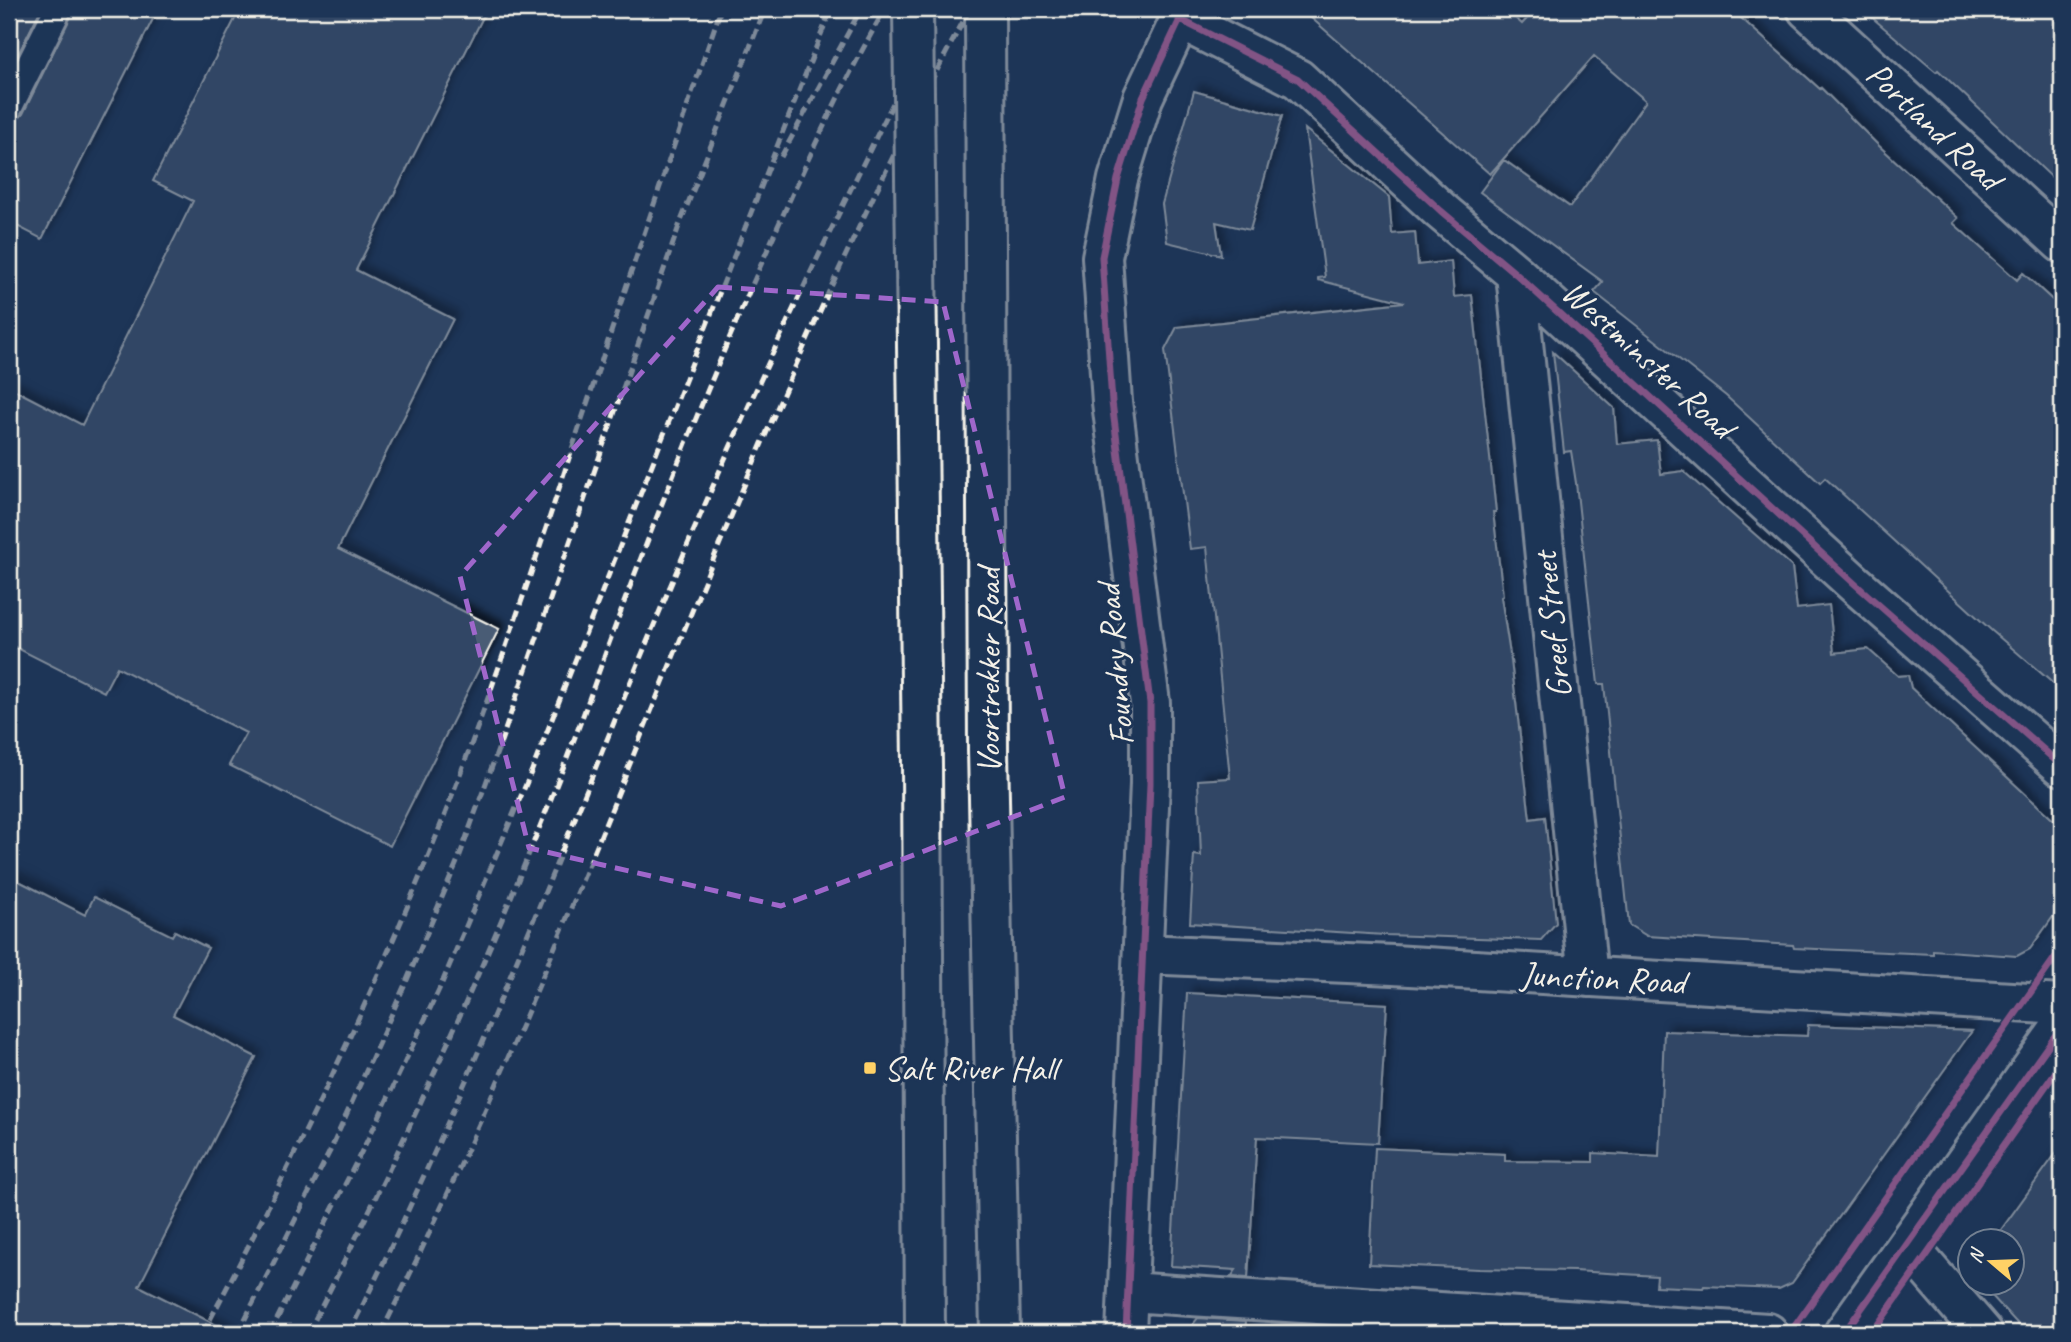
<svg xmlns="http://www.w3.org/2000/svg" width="2071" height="1342" font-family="Caveat,sans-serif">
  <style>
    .building { fill: #485b74; stroke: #f4f1e8; stroke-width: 2; filter: url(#shadow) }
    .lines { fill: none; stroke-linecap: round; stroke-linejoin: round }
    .service-casing { stroke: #f4f1e8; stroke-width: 32 }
    .minor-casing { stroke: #f4f1e8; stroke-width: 44 }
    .primary-casing { stroke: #f4f1e8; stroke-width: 44 }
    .service { stroke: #1d3557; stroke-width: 26 }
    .minor { stroke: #1d3557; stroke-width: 38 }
    .primary { stroke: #1d3557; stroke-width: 38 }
    .rail { stroke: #f4f1e8; stroke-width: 5; stroke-dasharray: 10 5; stroke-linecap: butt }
    .primary-bridge-casing { stroke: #f4f1e8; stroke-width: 44; stroke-linecap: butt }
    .primary-bridge { stroke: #1d3557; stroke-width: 38 }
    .cycleway-casing { stroke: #1d3557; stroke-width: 11 }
    .cycleway { stroke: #fd7abc; stroke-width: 7 }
    .marked { fill: none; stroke: #9f67cb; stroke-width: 5; stroke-dasharray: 14 9; stroke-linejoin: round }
    .poi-dot { fill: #ffd166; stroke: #1d3557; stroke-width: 2.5 }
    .labels { text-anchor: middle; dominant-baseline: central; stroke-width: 6; stroke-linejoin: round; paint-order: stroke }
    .street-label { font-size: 35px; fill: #f4f1e8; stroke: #1d3557 }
    .poi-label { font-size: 35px; fill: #f4f1e8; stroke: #1d3557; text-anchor: start }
  </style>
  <defs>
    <filter id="shadow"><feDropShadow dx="6" dy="-6" stdDeviation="3.5" flood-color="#0009"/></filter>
  </defs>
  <rect width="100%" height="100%" fill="#1d3557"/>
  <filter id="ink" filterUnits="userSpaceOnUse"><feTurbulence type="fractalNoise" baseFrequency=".0143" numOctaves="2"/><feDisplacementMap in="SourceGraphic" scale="14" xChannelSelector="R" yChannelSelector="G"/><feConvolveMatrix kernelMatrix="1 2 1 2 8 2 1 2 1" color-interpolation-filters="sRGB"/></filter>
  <g filter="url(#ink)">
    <path class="building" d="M9,9H41L9,72Z
      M74,9H158L42,239L9,222V123L17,120L23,114Z
      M240,9H487L356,270L453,319L338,549L499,629L390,846L229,765L246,733L117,667L104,692L9,644V387L82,425L193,201L153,181Z
      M1301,9H1505L1522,24L1536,9H1731L1820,89L1821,88L1878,145L1958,218L1953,223L2017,280L2023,273L2062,309V691L1991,630L1825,478L1820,483L1726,396L1594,292L1603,282L1480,192L1504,160L1570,207L1646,101L1594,56L1490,174Z
      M1862,9H2062V187L1938,70L1936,72Z
      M1194,91L1282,116L1250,230L1216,222L1221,255L1167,242L1162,204Z
      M1305,129L1389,197L1392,234L1415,232L1418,265L1451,261L1454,297L1472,295L1496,512H1493L1503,596L1501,597L1511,661L1530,819L1545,817L1556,923L1541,940L1385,935L1190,923L1194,855L1201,856L1198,780L1230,778L1207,547L1190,549L1165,350L1177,327L1404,302L1318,280V278L1325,277Z
      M1553,352L1614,408L1617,444L1657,440L1661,474L1683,471L1792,567L1797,609L1829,605L1834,653L1868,649L1898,676L1908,675L1911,688L2062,828V904L2030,949L2017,956L1933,950V954L1794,948L1793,945L1647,936L1629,925L1604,684H1598L1576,483L1571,451L1564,452Z
      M9,876L85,915L94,897L172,936L175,931L208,948L173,1015L256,1057L139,1286L232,1333H9Z
      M1187,993L1387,1004L1378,1143L1257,1137L1248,1278L1231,1277L1236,1270L1171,1266Z
      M1808,1025L1972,1031L1792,1283L1779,1289L1704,1286L1703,1288L1656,1286L1657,1276L1574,1271L1479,1269L1369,1264L1375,1148L1505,1154V1161L1593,1162V1153L1659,1157L1664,1031L1807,1036Z
      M2062,1145V1333H2026L1980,1283H2012V1241H1993Z
      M1198,1318L1246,1321L1245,1333H1186Z"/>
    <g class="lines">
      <defs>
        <path id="service" d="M9,107L58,9"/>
        <path id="minor" d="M1807,9L2062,243
          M1179,19L1298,79L1441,211L1516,274L1855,584L2062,766
          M1516,274L1588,977
          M1143,954L1393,965L2062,1005
          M1907,1245L1983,1333
          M1128,1292L1768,1333
          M1126,1333L1150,784V703L1112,402L1102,257L1118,179L1143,98L1185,9"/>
        <path id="primary" d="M985,9L988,750L1000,1333
          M922,765L925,1333
          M1844,1333L2062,1026"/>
      </defs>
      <use href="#service" class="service-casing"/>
      <use href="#minor" class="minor-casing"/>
      <use href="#primary" class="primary-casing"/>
      <use href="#service" class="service"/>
      <use href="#minor" class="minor"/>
      <use href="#primary" class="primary"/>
      <path class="rail" d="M781,157L861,9
        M203,1333C282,1184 356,1031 421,874C478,735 525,592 572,449C621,302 670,155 721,9
        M238,1333L330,1151L407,980L460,855L504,733L679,226L765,9
        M270,1333L378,1119L442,983L532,770L831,9
        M308,1333C405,1144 493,950 570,750C589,701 606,650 625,600C676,464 731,330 791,197C820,133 850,70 885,9
        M349,1333C482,1068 583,788 700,516C774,344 856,176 940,9
        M381,1333C597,900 736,434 970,9"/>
      <defs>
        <path id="primary-bridge" d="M913,9L922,765"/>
      </defs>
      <use href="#primary-bridge" class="primary-bridge-casing"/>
      <use href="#primary-bridge" class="primary-bridge"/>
      <defs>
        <path id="cycleway" d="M1179,19L1298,79L1441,211L1516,274L1855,584L2062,766
          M1126,1333L1150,784V703L1112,402L1102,257L1118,179L1143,98L1185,9
          M1790,1333L2062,948
          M1844,1333L2062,1026
          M1872,1333L2062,1063"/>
      </defs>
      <use href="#cycleway" class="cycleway-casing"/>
      <use href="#cycleway" class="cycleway"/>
    </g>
  </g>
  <path d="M0 0H2071V1342H0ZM718,287L943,302L1065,797L781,906L529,848L460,576Z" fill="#1d3557" fill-opacity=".55" fill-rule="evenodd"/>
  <path class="marked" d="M718,287L943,302L1065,797L781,906L529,848L460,576Z"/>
  <rect class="poi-dot" x="863" y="1061" width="14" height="14" rx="3.5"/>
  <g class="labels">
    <g class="street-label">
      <text transform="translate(1934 126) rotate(43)">Portland Road</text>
      <text transform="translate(1648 359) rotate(42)">Westminster Road</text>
      <text transform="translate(1552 625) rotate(-96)">Greef Street</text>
      <text transform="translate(1115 665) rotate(-95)">Foundry Road</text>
      <text transform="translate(988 671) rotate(-90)">Voortrekker Road</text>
      <text transform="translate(1603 978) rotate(3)">Junction Road</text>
    </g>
    <g class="poi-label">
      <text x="884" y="1068">Salt River Hall</text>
    </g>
  </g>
  <rect width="2071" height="1342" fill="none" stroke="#1d3557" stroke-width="35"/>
  <rect x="18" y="18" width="2036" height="1307" fill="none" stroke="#f4f1e8" stroke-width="2.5" filter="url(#ink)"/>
  <g transform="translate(1991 1262) rotate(289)"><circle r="33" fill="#1d3557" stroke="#738091" stroke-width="2"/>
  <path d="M0-5L12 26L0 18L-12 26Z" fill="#ffd166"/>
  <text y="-10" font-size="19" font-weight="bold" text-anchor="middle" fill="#f4f1e8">N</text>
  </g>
</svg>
